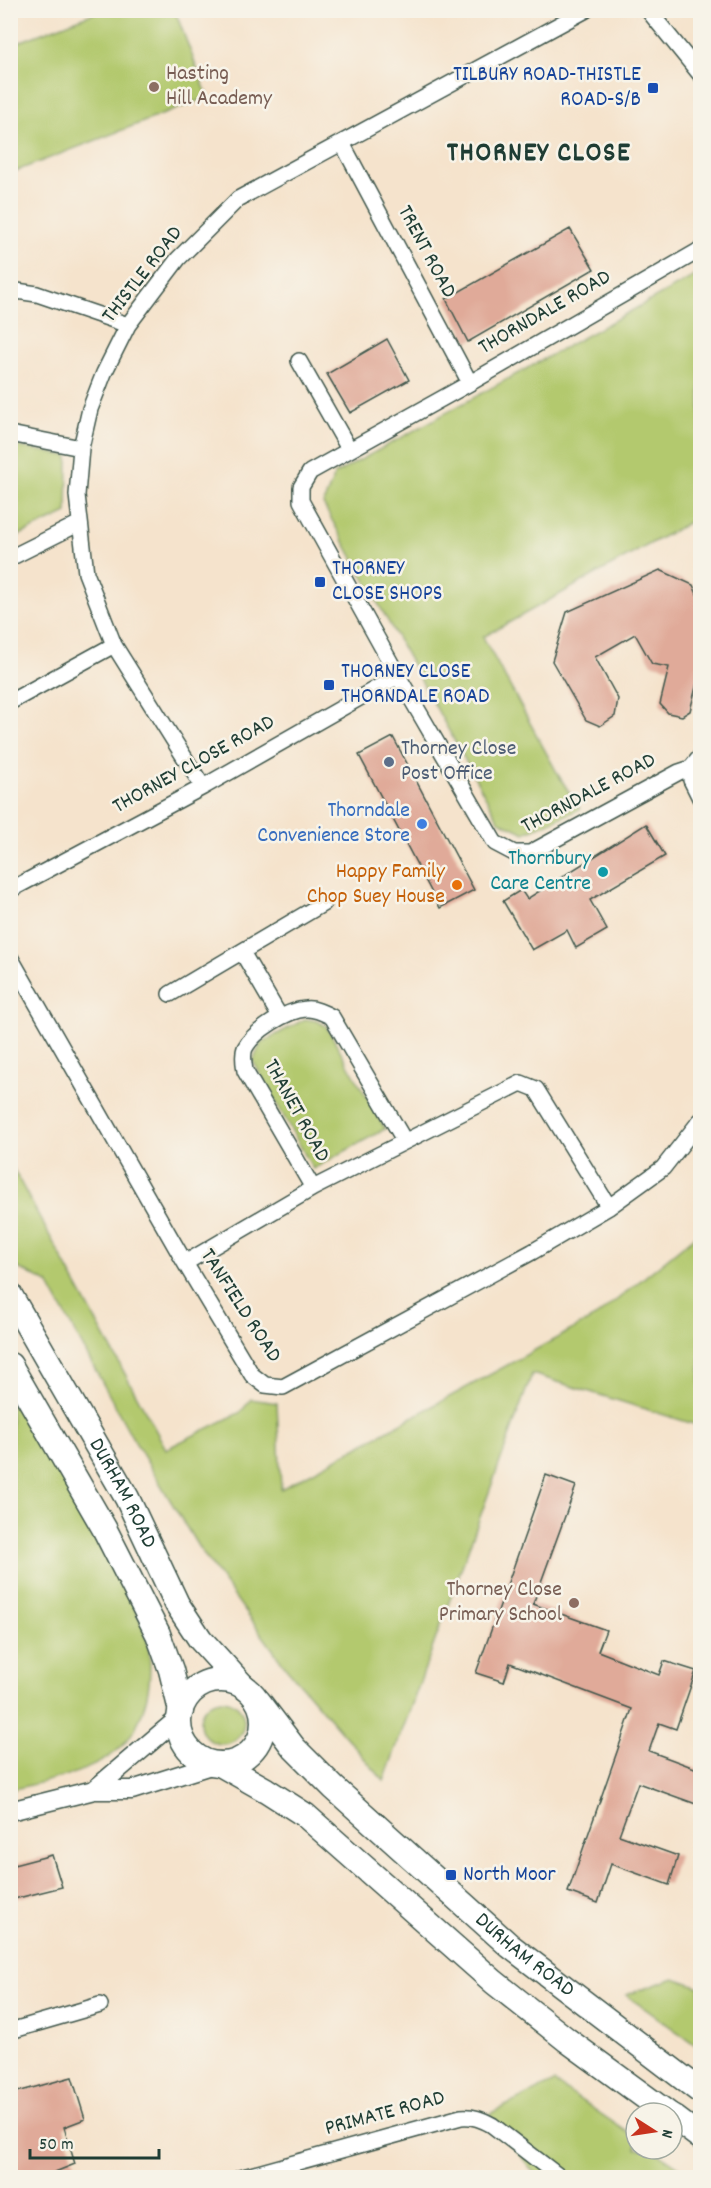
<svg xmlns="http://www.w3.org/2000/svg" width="711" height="2188" font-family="Dekko,sans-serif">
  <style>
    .green { fill: #b3c96e; stroke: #698351; stroke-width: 1.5 }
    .building { fill: #e0aa99 }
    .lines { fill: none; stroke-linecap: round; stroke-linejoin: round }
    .minor-casing { stroke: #3f564b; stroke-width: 18 }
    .tertiary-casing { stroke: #3f564b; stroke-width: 21 }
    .trunk-casing { stroke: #3f564b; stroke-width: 27 }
    .minor { stroke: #fff; stroke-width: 15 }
    .tertiary { stroke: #fff; stroke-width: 18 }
    .trunk { stroke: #fff; stroke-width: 24 }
    .education-dot { fill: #8d6e63; stroke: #f7f3e8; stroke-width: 2 }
    .transit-dot { fill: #1a4fb4; stroke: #f7f3e8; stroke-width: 2 }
    .service-dot { fill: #5c6f8a; stroke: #f7f3e8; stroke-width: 2 }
    .shop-dot { fill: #3f7fe0; stroke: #f7f3e8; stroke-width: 2 }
    .culture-dot { fill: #0f9aa8; stroke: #f7f3e8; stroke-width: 2 }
    .food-dot { fill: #e8710a; stroke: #f7f3e8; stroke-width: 2 }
    .labels { text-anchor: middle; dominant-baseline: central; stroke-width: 5; stroke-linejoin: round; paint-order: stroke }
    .education-label { font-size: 22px; fill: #785e54; stroke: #f7f3e8; text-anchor: start }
    .transit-label { font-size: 22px; fill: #164399; stroke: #f7f3e8; text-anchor: start }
    .street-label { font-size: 22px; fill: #1f3d34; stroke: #f7f3e8 }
    .service-label { font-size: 22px; fill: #4e5e75; stroke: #f7f3e8; text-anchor: start }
    .shop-label { font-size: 22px; fill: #366cbe; stroke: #f7f3e8; text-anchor: end }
    .culture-label { font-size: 22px; fill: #0d838f; stroke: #f7f3e8; text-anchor: end }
    .food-label { font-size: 22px; fill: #c56008; stroke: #f7f3e8; text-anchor: end }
    .district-label { font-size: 28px; font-weight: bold; letter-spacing: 1.5px; fill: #1f3d34; stroke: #f7f3e8 }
  </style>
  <rect width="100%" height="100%" fill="#f7f3e8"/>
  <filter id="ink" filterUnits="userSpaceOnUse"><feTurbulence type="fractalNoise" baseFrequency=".0167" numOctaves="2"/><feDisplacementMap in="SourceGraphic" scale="12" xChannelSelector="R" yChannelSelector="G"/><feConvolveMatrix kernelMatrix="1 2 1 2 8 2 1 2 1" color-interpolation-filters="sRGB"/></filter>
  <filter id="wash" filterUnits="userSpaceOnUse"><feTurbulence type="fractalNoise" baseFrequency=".008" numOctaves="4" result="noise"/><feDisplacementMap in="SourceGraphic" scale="24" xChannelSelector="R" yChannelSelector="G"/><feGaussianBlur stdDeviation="1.35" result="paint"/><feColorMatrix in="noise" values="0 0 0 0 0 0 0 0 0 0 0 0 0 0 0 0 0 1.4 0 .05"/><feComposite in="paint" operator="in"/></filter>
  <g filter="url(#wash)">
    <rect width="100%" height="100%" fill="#f5e3cc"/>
    <path class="green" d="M99,11H175L208,97L11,173V45Z
      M700,273V516L483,637L559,776L580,809L525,833L499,821L323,504L335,474Z
      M10,445L68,456L67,513L11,539Z
      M305,1019L317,1021L326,1026L385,1129L313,1169L253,1061L261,1043Z
      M10,1163L166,1449L241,1412L251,1399L277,1403L281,1489L597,1316L700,1232V1426L532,1374L384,1781L287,1669L199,1548L132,1437L48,1283L12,1265L10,1262Z
      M11,1404L29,1418C55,1464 81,1510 106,1557C121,1583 146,1621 149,1652C153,1688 143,1731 113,1754C85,1775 43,1781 11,1790Z
      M200 1722a22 22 0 1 1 44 0a22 22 0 1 1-44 0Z
      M674,1978L700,1987V2048L626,1995Z
      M554,2082L636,2138V2149H652L689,2174L686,2178L537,2177L489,2114Z"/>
    <g id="blocks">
      <path class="building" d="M570,229L594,269L468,342L446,299Z
        M387,339L409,380L350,413L327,374Z
        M660,570L693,585L700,601V684L697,683L690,711L682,716L668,713L660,704L669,667L652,664L635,634L595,657L618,699L615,716L600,726L586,720L552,661L567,612Z
        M393,737L474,890L440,908L359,755Z
        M646,824L665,856L590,900L607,930L576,948L567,930L532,950L503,901L521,890L527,899Z
        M546,1475L576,1486L533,1604L606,1630L598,1651L659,1675L664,1661L696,1671L676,1729L659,1723L649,1751L700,1770V1791L696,1804L638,1783L619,1835L678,1856L669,1885L611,1864L598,1903L568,1892L632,1709L510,1663L504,1682L476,1673Z
        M52,1855L62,1887L10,1900V1866Z
        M72,2077L85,2119L64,2127L75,2164L50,2174L51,2178H10V2094Z"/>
    </g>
  </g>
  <g filter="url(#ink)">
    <use href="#blocks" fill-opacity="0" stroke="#3f564b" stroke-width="1.5"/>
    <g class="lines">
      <defs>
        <path id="minor" d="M648,10L700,74
          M342,143L470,383
          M700,250L470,383L310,472L301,487V501L398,676L495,843L514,853H530L679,772L691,768L700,757
          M10,290L37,294L128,325
          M299,361L349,449
          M10,434L81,448
          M10,558L80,523
          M10,702L114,645
          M691,768V780L700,798
          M203,787L114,645L86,573L77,495L81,448L90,409L104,373L128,325L178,259L238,199L586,10
          M10,890L203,787L398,676
          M242,952L280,1017
          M10,957L185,1263L252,1375L265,1385L283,1387L532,1252L609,1207L663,1168L700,1121
          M170,994L324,903
          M313,1188L245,1071C244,1064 242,1055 245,1048C254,1031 287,1010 306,1009C315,1008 324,1013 332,1017L404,1140
          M185,1263L313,1188L521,1083L536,1089L609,1207
          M10,2031L100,2005
          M240,2178L461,2117C473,2116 481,2119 492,2125L561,2178"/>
        <path id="tertiary" d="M94,1790L180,1717
          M10,1811L94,1790H132L214,1764"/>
        <g id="trunk">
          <path id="s1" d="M10,1295L127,1498L177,1604L200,1639L243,1686"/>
          <path d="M10,1365L104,1528L158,1634L171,1670L181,1711"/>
          <circle cx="221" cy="1722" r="42"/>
          <path id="s2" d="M259,1702L294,1748L334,1788L510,1946L700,2091"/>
          <path d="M220,1764L266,1790L305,1815L494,1982L567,2040L667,2113"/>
          <path d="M672,2116L700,2137"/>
        </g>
      </defs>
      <use href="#minor" class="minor-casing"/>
      <use href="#tertiary" class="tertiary-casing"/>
      <use href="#trunk" class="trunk-casing"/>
      <use href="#minor" class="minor"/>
      <use href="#tertiary" class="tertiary"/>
      <use href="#trunk" class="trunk"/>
    </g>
  </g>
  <g class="education-dot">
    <circle cx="154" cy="87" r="6"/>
    <circle cx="574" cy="1603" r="6"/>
  </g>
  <g class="transit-dot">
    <rect x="647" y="82" width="12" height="12" rx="3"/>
    <rect x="314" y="576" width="12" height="12" rx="3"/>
    <rect x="323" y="679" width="12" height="12" rx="3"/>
    <rect x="445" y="1869" width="12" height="12" rx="3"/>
  </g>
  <circle class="service-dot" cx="389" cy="762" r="6"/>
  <circle class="shop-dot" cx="422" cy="824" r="6"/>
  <circle class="culture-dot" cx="603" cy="872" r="6"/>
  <circle class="food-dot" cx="457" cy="885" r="6"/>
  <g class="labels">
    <g class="education-label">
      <text x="166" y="74">Hasting<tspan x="166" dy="25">Hill Academy</tspan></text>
      <text x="562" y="1590" text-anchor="end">Thorney Close<tspan x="562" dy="25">Primary School</tspan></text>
    </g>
    <g class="transit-label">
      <text x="641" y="75" text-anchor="end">TILBURY ROAD-THISTLE<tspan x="641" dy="25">ROAD-S/B</tspan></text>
      <text x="332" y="569">THORNEY<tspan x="332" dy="25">CLOSE SHOPS</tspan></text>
      <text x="341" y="672">THORNEY CLOSE<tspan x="341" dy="25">THORNDALE ROAD</tspan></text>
      <text x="463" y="1875">North Moor</text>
    </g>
    <g class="street-label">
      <text transform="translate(426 252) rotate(62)">TRENT ROAD</text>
      <text transform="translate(143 275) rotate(-52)">THISTLE ROAD</text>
      <text transform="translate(545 313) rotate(-30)">THORNDALE ROAD</text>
      <text transform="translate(194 765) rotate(-29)">THORNEY CLOSE ROAD</text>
      <text transform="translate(589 794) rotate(-28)">THORNDALE ROAD</text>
      <text transform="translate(296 1111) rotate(61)">THANET ROAD</text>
      <text transform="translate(240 1306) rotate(57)">TANFIELD ROAD</text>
      <text stroke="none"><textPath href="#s1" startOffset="228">DURHAM ROAD</textPath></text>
      <text stroke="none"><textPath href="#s2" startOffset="368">DURHAM ROAD</textPath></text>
      <text transform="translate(385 2114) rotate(-15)">PRIMATE ROAD</text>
    </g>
    <g class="service-label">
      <text x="401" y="749">Thorney Close<tspan x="401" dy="25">Post Office</tspan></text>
    </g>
    <g class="shop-label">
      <text x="410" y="811">Thorndale<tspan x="410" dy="25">Convenience Store</tspan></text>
    </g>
    <g class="culture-label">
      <text x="591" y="859">Thornbury<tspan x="591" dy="25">Care Centre</tspan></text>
    </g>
    <g class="food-label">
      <text x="445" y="872">Happy Family<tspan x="445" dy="25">Chop Suey House</tspan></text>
    </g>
    <g class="district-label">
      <text x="539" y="155">THORNEY CLOSE</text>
    </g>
  </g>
  <rect width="711" height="2188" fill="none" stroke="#f7f3e8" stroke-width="36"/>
  <g transform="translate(654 2131) rotate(102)"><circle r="28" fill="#f7f3e8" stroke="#a1aaa0" stroke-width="1.5"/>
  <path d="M0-4.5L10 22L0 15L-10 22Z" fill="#c8321e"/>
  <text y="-9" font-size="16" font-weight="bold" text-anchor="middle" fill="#1f3d34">N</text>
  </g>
  <path d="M30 2149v9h129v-9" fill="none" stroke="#1f3d34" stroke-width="3"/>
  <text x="39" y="2149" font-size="18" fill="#1f3d34" stroke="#f7f3e8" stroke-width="4.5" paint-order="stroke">50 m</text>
</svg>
